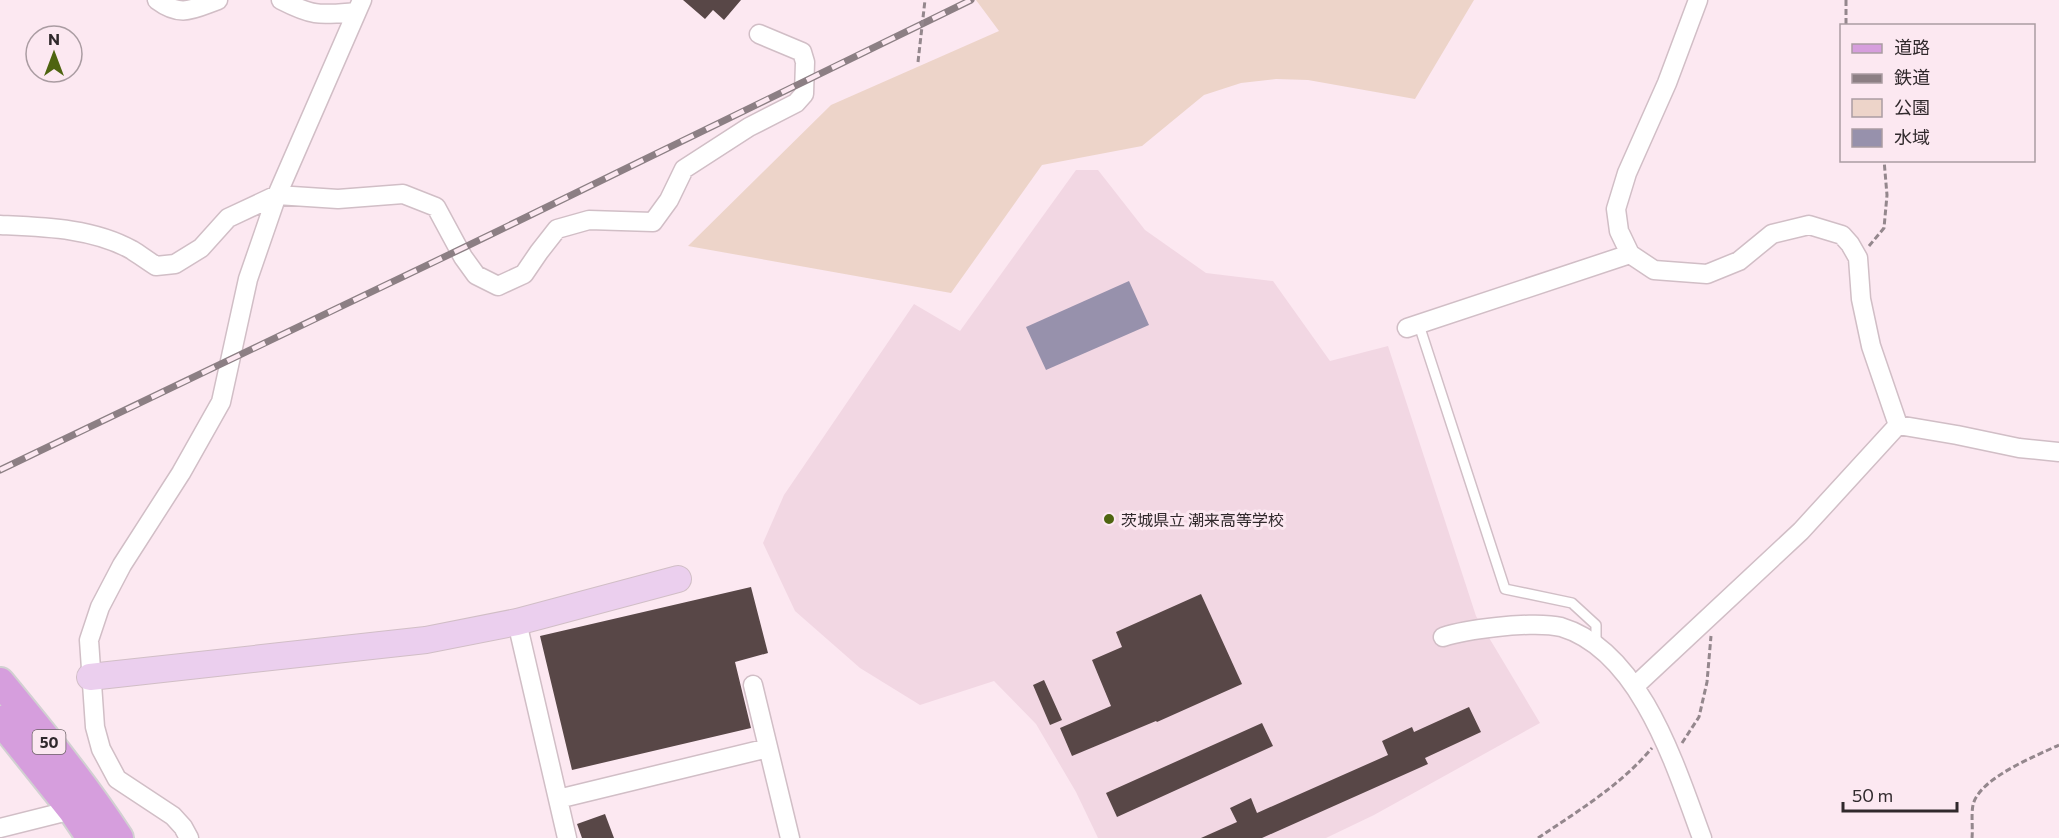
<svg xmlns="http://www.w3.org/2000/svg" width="2059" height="838" font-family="Commissioner,'Noto Sans JP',sans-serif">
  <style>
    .built { fill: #f2d7e3 }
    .green { fill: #edd4c9 }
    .water { fill: #9791ac }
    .building { fill: #584747 }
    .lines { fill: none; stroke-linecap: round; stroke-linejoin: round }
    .lane-casing { stroke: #d1bec6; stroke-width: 12 }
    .street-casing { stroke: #d1bec6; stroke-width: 21 }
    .secondary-casing { stroke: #d1bec6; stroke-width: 28 }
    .primary-casing { stroke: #d1d0d1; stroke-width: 32 }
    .path { stroke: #94878d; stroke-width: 3; stroke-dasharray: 6 3; stroke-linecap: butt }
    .lane { stroke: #fff; stroke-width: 9 }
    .street { stroke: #fff; stroke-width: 18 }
    .secondary { stroke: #ebcfee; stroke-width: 26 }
    .primary { stroke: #d69edd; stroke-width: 28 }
    .rail-casing { stroke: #8c7f84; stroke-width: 7 }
    .rail { stroke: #fce8f1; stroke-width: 4.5; stroke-dasharray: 14; stroke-linecap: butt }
    .path-bridge { stroke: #94878d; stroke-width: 3; stroke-dasharray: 6 3; stroke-linecap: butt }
    .poi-dot { fill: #4e6410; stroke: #fce8f1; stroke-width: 2 }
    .labels { text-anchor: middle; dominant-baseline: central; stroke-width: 6; stroke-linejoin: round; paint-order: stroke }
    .shield { fill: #fce8f1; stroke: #6d6267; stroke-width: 1.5 }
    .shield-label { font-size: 15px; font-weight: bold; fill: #30292c }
    .poi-label { font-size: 16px; fill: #30292c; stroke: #fce8f1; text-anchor: start }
  </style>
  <rect width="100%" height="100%" fill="#fce8f1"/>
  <path class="built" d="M1076,170H1098L1145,230L1206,273L1273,281L1330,361L1388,346L1476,616L1540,723L1374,815L1326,838H1098L1076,792L1036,724L994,681L920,705L860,668L795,611L763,543L784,495L914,304L960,331Z"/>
  <path class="green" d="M976,0H1474L1415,99L1308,80L1276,79L1241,83L1204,95L1142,146L1042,165L951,293L688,246L831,105L999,31Z"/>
  <path class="water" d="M1129,281L1149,325L1046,370L1026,327Z"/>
  <path class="building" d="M683,0H741L724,20L713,10L705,19Z
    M751,587L768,653L735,662L751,728L572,770L540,636Z
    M1201,594L1242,684L1157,722L1156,721L1072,756L1060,728L1111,706L1092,660L1122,647L1116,632Z
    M1044,680L1062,720L1050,725L1033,685Z
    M1469,707L1481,732L1425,758L1428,764L1262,838H1201L1237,822L1230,808L1251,798L1257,813L1388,755L1382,741L1412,727L1414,732Z
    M1262,723L1273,746L1117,817L1106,793Z
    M605,814L614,838H582L577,824Z"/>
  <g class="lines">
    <defs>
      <path id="lane" d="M1419,325L1505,589L1572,603L1596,625V644"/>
      <path id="street" d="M157,0C181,18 193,9 218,0
        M281,0C314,17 320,15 356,12
        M1698,0L1667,83L1627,173L1616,209L1619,231L1630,254L1654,270L1707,274L1739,261L1772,234L1809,225L1842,235L1850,244L1858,258L1861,299L1871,346L1898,425
        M0,225C44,227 93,228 132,250C140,255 148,261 156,266L175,264L201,248L228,218L277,195L338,199L403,194L436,207L463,257L476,275L498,286L524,274L539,252L557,229L589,220L653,222L669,200L684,169L749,127L796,103L804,94L805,62L802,52L759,34
        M1407,328L1630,254
        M517,622L567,838
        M1443,637C1461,631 1478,629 1497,627C1514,625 1545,623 1561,627C1641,651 1676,768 1702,838
        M753,685L790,838
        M1635,686L1801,531L1898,425L1957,435L2019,448L2059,452
        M558,799L768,748
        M0,828L80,808
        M189,838L183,827L173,816L117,779L101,749L95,727L89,640L100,607L122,565L181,473L221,402L248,279L277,195L362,0"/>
      <path id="secondary" d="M90,677L426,640L517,622L678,579"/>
      <path id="primary" d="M0,682C42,733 83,783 119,838
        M0,720L72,810L91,838"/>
    </defs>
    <use href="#lane" class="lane-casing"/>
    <use href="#street" class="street-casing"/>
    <use href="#secondary" class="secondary-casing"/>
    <use href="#primary" class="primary-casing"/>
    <path class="path" d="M1846,0V26
      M1869,246L1884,228L1887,195L1884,160
      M1682,743L1699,717L1707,682L1711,636
      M1538,838C1578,811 1621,785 1652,748
      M1972,838C1973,828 1971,815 1973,805C1979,778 2036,756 2059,745"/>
    <use href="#lane" class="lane"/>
    <use href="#street" class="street"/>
    <use href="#secondary" class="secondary"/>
    <use href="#primary" class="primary"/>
    <defs>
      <path id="rail" d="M0,470L465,247L971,0"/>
    </defs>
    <use href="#rail" class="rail-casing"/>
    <use href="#rail" class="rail"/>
    <path class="path-bridge" d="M918,62L925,0"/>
  </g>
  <circle class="poi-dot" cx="1109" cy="519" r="6"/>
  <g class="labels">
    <rect class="shield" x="32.5" y="730" width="33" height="24" rx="4.5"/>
    <g class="shield-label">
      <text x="49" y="742">50</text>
    </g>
    <g class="poi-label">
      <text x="1121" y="519">茨城県立 潮来高等学校</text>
    </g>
  </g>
  <rect x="1840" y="24" width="195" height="138" fill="#fce8f1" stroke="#aa9ca2" stroke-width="1.5"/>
  <rect x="1852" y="44" width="30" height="9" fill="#d69edd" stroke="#aa9ca2" stroke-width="1.5"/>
  <text x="1894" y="54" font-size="18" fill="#30292c">道路</text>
  <rect x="1852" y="74" width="30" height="9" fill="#8c7f84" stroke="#aa9ca2" stroke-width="1.5"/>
  <text x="1894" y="84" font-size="18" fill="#30292c">鉄道</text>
  <rect x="1852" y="99" width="30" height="18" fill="#edd4c9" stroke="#aa9ca2" stroke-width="1.5"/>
  <text x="1894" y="114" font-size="18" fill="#30292c">公園</text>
  <rect x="1852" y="129" width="30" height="18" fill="#9791ac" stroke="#aa9ca2" stroke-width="1.5"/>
  <text x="1894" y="144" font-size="18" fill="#30292c">水域</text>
  <g transform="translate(54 54)"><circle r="28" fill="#fce8f1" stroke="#aa9ca2" stroke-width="1.5"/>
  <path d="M0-4.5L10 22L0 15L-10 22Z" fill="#4e6410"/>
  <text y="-9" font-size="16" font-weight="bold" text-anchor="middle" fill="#30292c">N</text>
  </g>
  <path d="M1843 802v9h114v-9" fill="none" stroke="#30292c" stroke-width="3"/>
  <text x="1852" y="802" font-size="18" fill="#30292c" stroke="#fce8f1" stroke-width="4.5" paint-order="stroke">50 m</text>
</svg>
